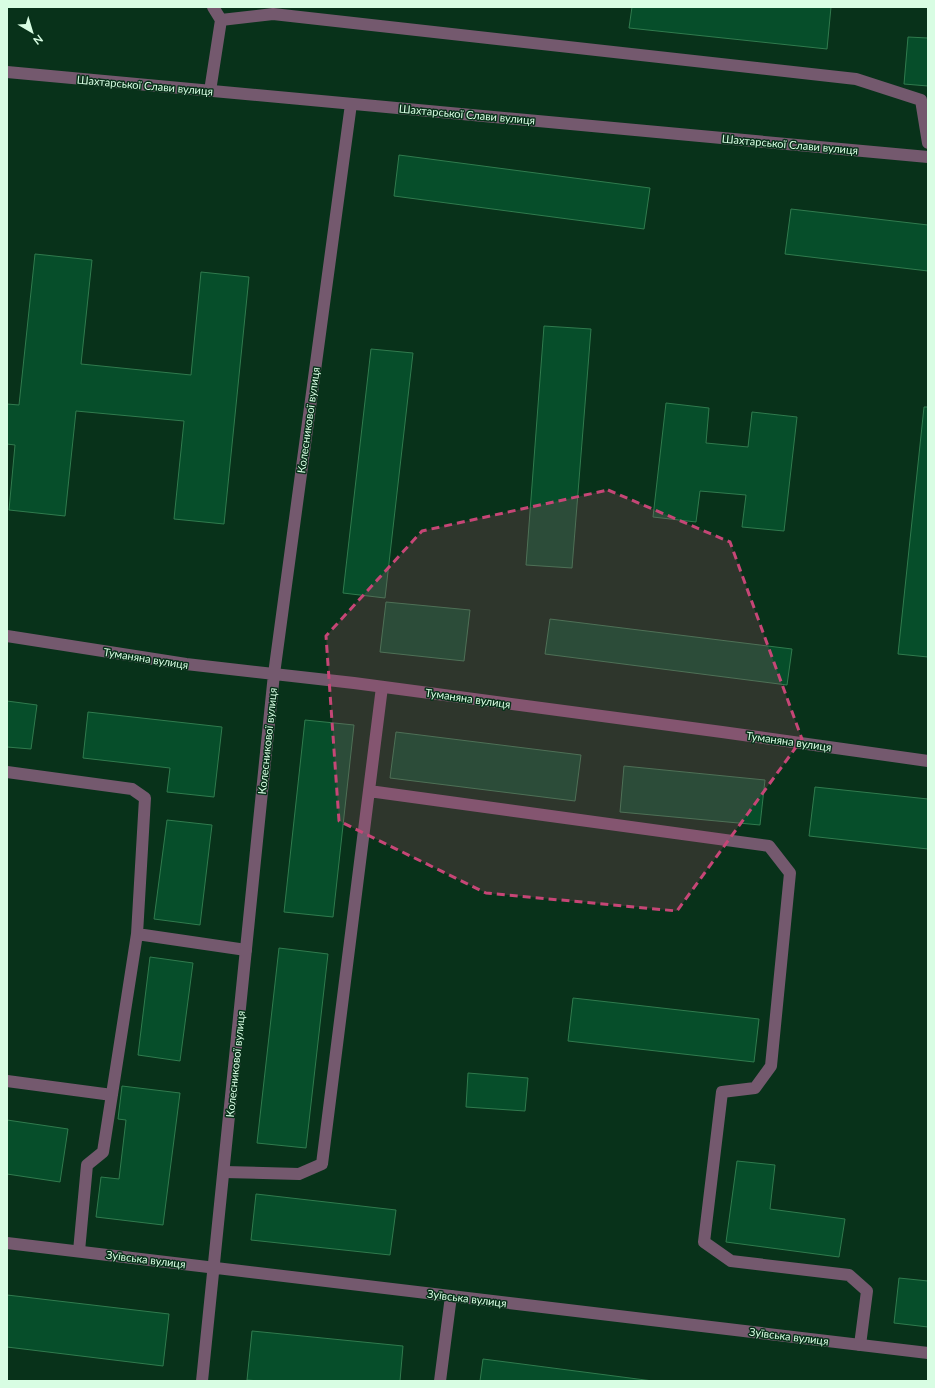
<svg xmlns="http://www.w3.org/2000/svg" width="935" height="1388" font-family="Lato,sans-serif">
  <style>
    .building { fill: #064e2a; stroke: #307b4e }
    .lines { fill: none; stroke-linecap: round; stroke-linejoin: round }
    .lane { stroke: #74596e; stroke-width: 12 }
    .street { stroke: #74596e; stroke-width: 12 }
    .marked { fill: #c64676; fill-opacity: 0.2; stroke: #c64676; stroke-width: 3; stroke-dasharray: 8 5; stroke-linejoin: round }
    .labels { text-anchor: middle; dominant-baseline: central; stroke-width: 3; stroke-linejoin: round; paint-order: stroke }
    .street-label { font-size: 11px; fill: #d8fde3; stroke: #08321a }
  </style>
  <rect width="100%" height="100%" fill="#08321a"/>
  <path class="building" d="M632,7H831L827,49L629,28Z
    M908,37L928,38V86L904,84Z
    M399,155L650,188L644,229L394,196Z
    M791,209L928,225V271L785,254Z
    M35,254L92,260L81,364L191,375L201,272L249,277L224,524L174,519L184,421L76,411L65,516L9,510L15,445L7,444V404L19,405Z
    M544,326L591,329L572,568L526,565Z
    M371,349L413,353L385,598L343,593Z
    M666,403L709,408L706,443L748,447L752,412L797,417L784,531L742,527L746,495L700,491L696,522L653,517Z
    M924,407H928V657L898,654Z
    M386,602L470,610L464,661L380,652Z
    M550,619L792,649L787,685L545,654Z
    M7,701L37,705L31,749L7,747Z
    M88,712L222,727L214,797L167,792L170,768L83,758Z
    M305,720L354,725L333,917L284,912Z
    M396,732L581,755L575,801L390,778Z
    M624,766L765,780L760,825L620,812Z
    M815,787L928,799V849L809,836Z
    M167,820L212,825L200,925L154,919Z
    M279,948L328,954L306,1148L257,1143Z
    M150,957L193,963L180,1061L138,1055Z
    M573,998L759,1019L754,1062L568,1041Z
    M468,1073L528,1078L525,1111L466,1107Z
    M122,1086L180,1093L163,1225L96,1217L101,1177L119,1179L126,1120L118,1119Z
    M7,1120L68,1129L60,1182L7,1174Z
    M737,1161L775,1165L770,1209L845,1219L839,1257L726,1242Z
    M256,1194L396,1210L390,1255L251,1240Z
    M899,1278L928,1281V1327L894,1323Z
    M7,1295L169,1314L163,1366L7,1347Z
    M252,1331L403,1346L400,1381H260L247,1380Z
    M483,1359L653,1381H480Z"/>
  <g class="lines">
    <path class="lane" d="M213,7L221,20
      M210,91L221,20L273,14L856,79L921,100L928,143
      M7,772L132,789L145,798L137,934L103,1152L87,1165L79,1251
      M369,791L769,846L790,873L771,1066L755,1088L722,1092L704,1242L731,1261L849,1275L867,1291L860,1345
      M137,934L246,950
      M7,1081L112,1095
      M224,1172L299,1174L322,1164L382,687
      M440,1381L451,1296"/>
    <path class="street" d="M7,72L928,157
      M7,636L186,664L354,683L722,732L928,761
      M7,1243L928,1353
      M202,1381L274,674L351,104"/>
  </g>
  <path class="marked" d="M608,490L730,542L802,739L677,911L486,893L339,821L326,636L422,531Z"/>
  <g class="labels">
    <g class="street-label">
      <text transform="translate(145 85) rotate(5)">Шахтарської Слави вулиця</text>
      <text transform="translate(467 114) rotate(5)">Шахтарської Слави вулиця</text>
      <text transform="translate(790 144) rotate(5)">Шахтарської Слави вулиця</text>
      <text transform="translate(308 420) rotate(-82)">Колесникової вулиця</text>
      <text transform="translate(146 658) rotate(9)">Туманяна вулиця</text>
      <text transform="translate(468 698) rotate(8)">Туманяна вулиця</text>
      <text transform="translate(267 741) rotate(-84)">Колесникової вулиця</text>
      <text transform="translate(789 741) rotate(8)">Туманяна вулиця</text>
      <text transform="translate(235 1064) rotate(-84)">Колесникової вулиця</text>
      <text transform="translate(146 1259) rotate(7)">Зуївська вулиця</text>
      <text transform="translate(467 1298) rotate(7)">Зуївська вулиця</text>
      <text transform="translate(789 1336) rotate(7)">Зуївська вулиця</text>
    </g>
  </g>
  <rect width="935" height="1388" fill="none" stroke="#d8fde3" stroke-width="16"/>
  <g transform="translate(32 32) rotate(142)" stroke="#08321a" stroke-width="3" paint-order="stroke">
  <path d="M0-3L7 15L0 10L-7 15Z" fill="#d8fde3"/>
  <text y="-6" font-size="11" font-weight="bold" text-anchor="middle" fill="#d8fde3">N</text>
  </g>
</svg>
